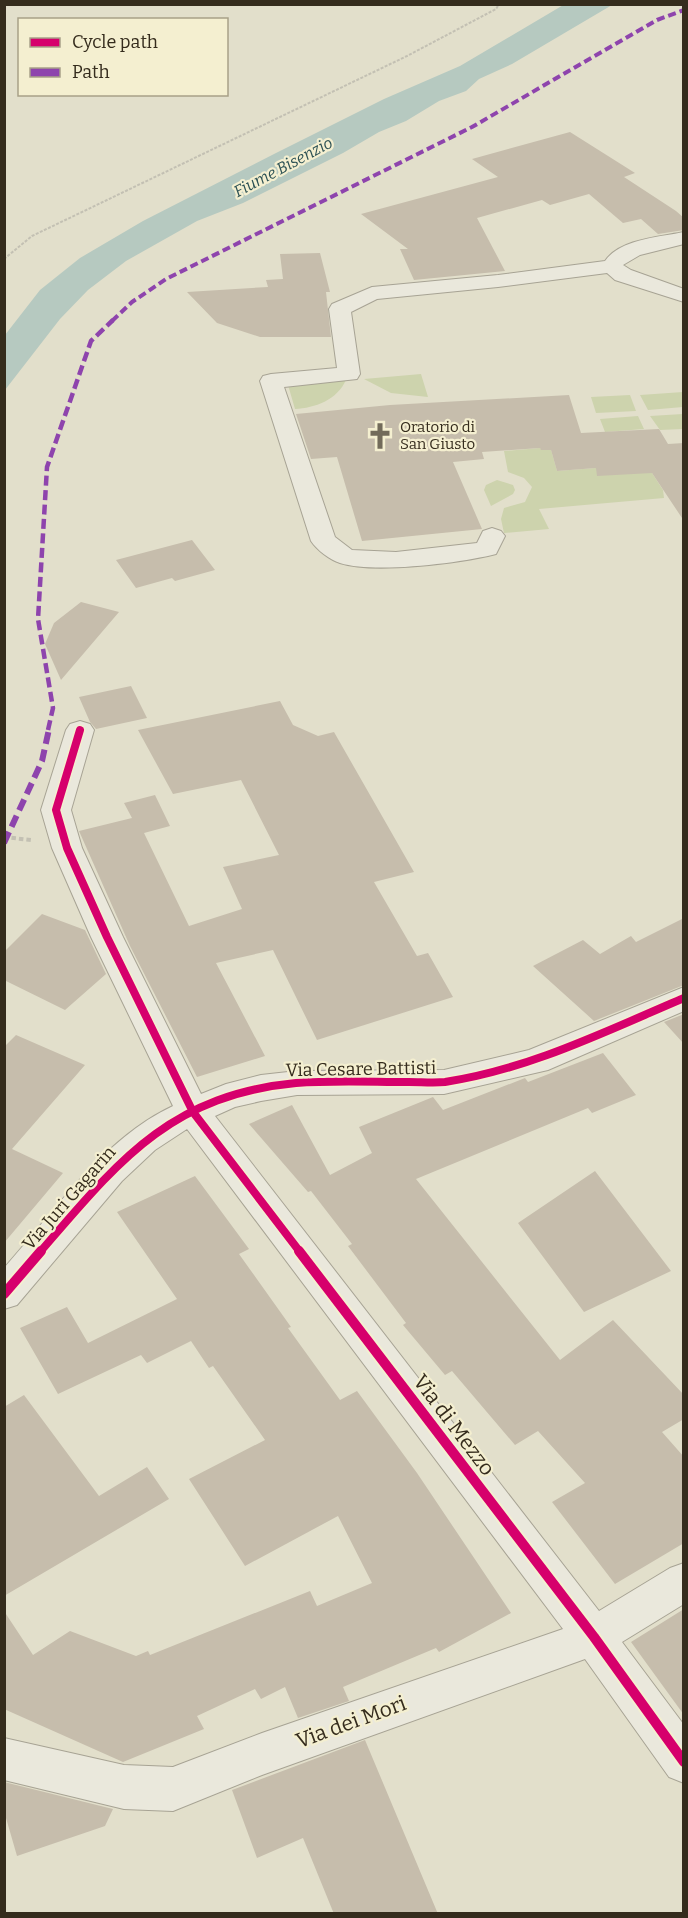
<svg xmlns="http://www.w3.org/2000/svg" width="688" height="1918" font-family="Bitter,serif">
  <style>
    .green { fill: #cdd3ad }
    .water { fill: #b6c9c0 }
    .building { fill: #c6bdac }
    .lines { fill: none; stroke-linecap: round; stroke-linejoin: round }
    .street-casing { stroke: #a7a394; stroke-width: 2 }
    .path-far1 { stroke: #c3c0b3; stroke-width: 2; stroke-dasharray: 3 1.5; stroke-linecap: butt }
    .path { stroke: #c3c0b3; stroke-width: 4; stroke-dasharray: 4.5 3; stroke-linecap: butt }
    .street { fill: #eae8dc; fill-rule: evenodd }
    .quiet-far2 { stroke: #8e44ad; stroke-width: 4; stroke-dasharray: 8 4; stroke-linecap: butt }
    .quiet-far1 { stroke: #8e44ad; stroke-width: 4.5; stroke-dasharray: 10 4.5; stroke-linecap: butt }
    .quiet { stroke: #8e44ad; stroke-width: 6; stroke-dasharray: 12 6; stroke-linecap: butt }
    .cycleway-far1-casing { stroke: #f4efd0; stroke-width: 11 }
    .cycleway-casing { stroke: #f4efd0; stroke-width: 14 }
    .cycleway-far1 { stroke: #d6006c; stroke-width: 8 }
    .cycleway { stroke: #d6006c; stroke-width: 10 }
    .labels { text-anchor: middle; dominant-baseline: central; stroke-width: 4.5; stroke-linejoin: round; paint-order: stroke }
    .far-poi-label { font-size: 15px; fill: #352c1d; stroke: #f4efd0; text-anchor: start }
    .far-water-label { font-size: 16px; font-style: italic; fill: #2c5154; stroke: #f4efd0 }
    .street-label { font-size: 18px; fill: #352c1d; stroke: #f4efd0 }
    .near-street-label { font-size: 21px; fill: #352c1d; stroke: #f4efd0 }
  </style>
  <rect width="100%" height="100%" fill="#e2dfcb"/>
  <path class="green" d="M421,374L428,397L391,393L364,379Z
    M346,380C337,400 315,408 295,409L288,385Z
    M683,392V407L648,410L640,395Z
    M630,395L636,411L596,413L591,397Z
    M683,414V429L660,430L650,416Z
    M638,416L644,429L605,432L600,419Z
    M540,448L542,450H551L557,471L596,468L652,473L663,490L664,498L539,509L549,529L504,533L501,519L504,508L525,502L532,487L524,478L508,472L504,451Z
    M497,480L513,485L515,490L513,494L491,506L484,490L486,485Z"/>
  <path class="water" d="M565,4L612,5L512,64L479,79L466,91L439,101L406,121L379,132L343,153L243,203L197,221L126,261L88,290L60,319L5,390V335L40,290L80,258L143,221L276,153L384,99L460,66Z"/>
  <path class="building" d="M570,132L635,173L624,177L676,211L684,218V230L658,234L641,219L623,223L589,194L550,205L542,200L477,218L505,271L414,280L400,249H408L361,214L498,177L472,159Z
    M320,253L330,292H326L331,337H260L217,323L187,292L268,287L266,280L283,279L280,254Z
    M569,395L581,433L659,429L668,444L684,443V521L652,473L597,476L596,468L557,471L551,450H541L540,448L482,452L484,459L453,462L482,529L362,541L337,457L311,459L296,414L390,405Z
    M192,540L215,570L175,581L172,578L136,588L116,560Z
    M81,602L119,612L61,680L45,644L54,623Z
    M131,686L147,718L96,729L90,722L79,697Z
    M280,701L293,725L318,736L334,732L414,872L374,882L417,956L428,953L453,997L317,1040L273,950L216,963L265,1056L197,1077L130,946L79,831L132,818L124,803L155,795L170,826L144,833L189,926L242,909L223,867L279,855L241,780L173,794L138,730Z
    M42,914L85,930L106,974L65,1010L4,980V952Z
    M684,918V985L594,1021L533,966L583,940L600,954L631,936L636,942Z
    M684,1014V1044L664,1022Z
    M16,1035L85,1065L12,1149L63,1173L4,1243V1047Z
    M603,1053L636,1095L592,1113L588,1108L416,1179L560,1360L613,1320L684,1395V1419L662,1432L684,1457V1543L615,1584L552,1502L585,1483L538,1431L515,1445L452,1371L445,1375L403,1325L406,1323L348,1246L352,1244L311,1191L308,1192L249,1124L292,1105L330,1175L372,1153L359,1127L433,1097L443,1110L525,1078L528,1082Z
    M595,1171L671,1271L584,1312L518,1223Z
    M195,1176L249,1249L239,1254L291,1327L288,1328L340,1400L357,1391L417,1473L511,1613L439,1652L436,1648L343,1687L349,1701L298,1718L285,1687L261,1699L255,1689L197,1716L204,1729L123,1762L4,1709V1611L33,1655L70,1631L136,1656L148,1651L150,1655L310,1591L317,1606L372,1583L338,1516L245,1566L189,1479L265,1440L213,1366L209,1368L191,1341L147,1363L141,1355L58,1394L20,1328L67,1307L88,1343L177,1299L117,1212Z
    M24,1395L99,1496L147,1467L169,1499L4,1596V1407Z
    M684,1609V1715L631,1642Z
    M365,1740L438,1914H334L303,1838L257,1858L232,1790Z
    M4,1782L113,1809L105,1826L17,1856L4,1811Z"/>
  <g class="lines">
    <defs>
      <path id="street" d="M684,232V244L640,255L623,265L631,270L684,289V302L615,280L607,273L498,287L377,299L351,312L360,374L357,379L284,387L335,537L352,550L396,552L477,543L483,531L492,528L501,531L505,536L496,554C461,563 374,574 340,563C330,560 317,550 311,541L260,381L263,376L271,374L337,368L329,309L332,304L372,287L498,275L605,261C620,239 660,237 684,232Z
        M80,721L90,724L94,730L71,810L82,848L123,937L201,1094L226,1084L261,1075L297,1071L444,1070L529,1050L684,987V1011L548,1070L444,1094L297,1095L261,1101L235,1107L215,1116L599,1611L670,1568L684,1563V1604L622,1642L684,1725V1783L669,1777L585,1659L262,1775L173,1811L124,1809L4,1780V1738L124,1765L173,1767L262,1733L563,1629L187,1129L155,1150L122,1181L17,1305L4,1309V1268C54,1212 104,1138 173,1106L91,937L52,848L41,810L66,730L70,724Z"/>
    </defs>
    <use href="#street" class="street-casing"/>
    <path class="path-far1" d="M4,259L32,236L407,56L496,9L499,4"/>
    <path class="path" d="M4,837L31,840"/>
    <use href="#street" class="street"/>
    <path class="quiet-far2" d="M112,321L132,302L166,279L472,127L657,20L684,10"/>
    <path class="quiet-far1" d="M48,730L53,708L38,619L47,467L91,341L113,320"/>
    <path class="quiet" d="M4,843L42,761L49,729"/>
    <defs>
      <path id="cycleway-far1" d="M80,730L56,810L67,848L107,937L193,1112L300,1252
        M40,1252C117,1163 169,1095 296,1083C333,1080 372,1082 409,1082C421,1082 434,1083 445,1082C530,1069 606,1031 684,998"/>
      <path id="cycleway" d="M299,1251L594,1637L684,1762
        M4,1294L41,1251"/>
    </defs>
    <use href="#cycleway-far1" class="cycleway-far1-casing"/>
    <use href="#cycleway" class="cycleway-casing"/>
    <use href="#cycleway-far1" class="cycleway-far1"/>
    <use href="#cycleway" class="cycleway"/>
  </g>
  <defs>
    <symbol id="church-bare" viewBox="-9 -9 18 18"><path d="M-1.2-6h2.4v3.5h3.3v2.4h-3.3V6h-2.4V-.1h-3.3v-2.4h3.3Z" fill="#726b5a" stroke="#f4efd0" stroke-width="2.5" paint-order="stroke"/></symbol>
  </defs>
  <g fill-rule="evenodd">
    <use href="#church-bare" x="361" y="417" width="38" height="38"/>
  </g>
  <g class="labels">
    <g class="far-poi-label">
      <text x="400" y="427">Oratorio di<tspan x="400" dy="17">San Giusto</tspan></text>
    </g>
    <g class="far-water-label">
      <text transform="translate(283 167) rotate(-28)">Fiume Bisenzio</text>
    </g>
    <g class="street-label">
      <text transform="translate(361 1069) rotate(-1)">Via Cesare Battisti</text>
      <text transform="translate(69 1198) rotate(-49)">Via Juri Gagarin</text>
    </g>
    <g class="near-street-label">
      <text transform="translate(454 1425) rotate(53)">Via di Mezzo</text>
      <text transform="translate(351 1722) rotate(-20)">Via dei Mori</text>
    </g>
  </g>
  <rect width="688" height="1918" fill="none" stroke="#352c1d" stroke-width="12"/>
  <rect x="18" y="18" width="210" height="78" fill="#f4efd0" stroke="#a8a188" stroke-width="1.5"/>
  <rect x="30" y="38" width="30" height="9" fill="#d6006c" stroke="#a8a188" stroke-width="1.5"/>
  <text x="72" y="48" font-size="18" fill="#352c1d">Cycle path</text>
  <rect x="30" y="68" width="30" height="9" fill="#8e44ad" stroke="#a8a188" stroke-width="1.5"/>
  <text x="72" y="78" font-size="18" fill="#352c1d">Path</text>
</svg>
